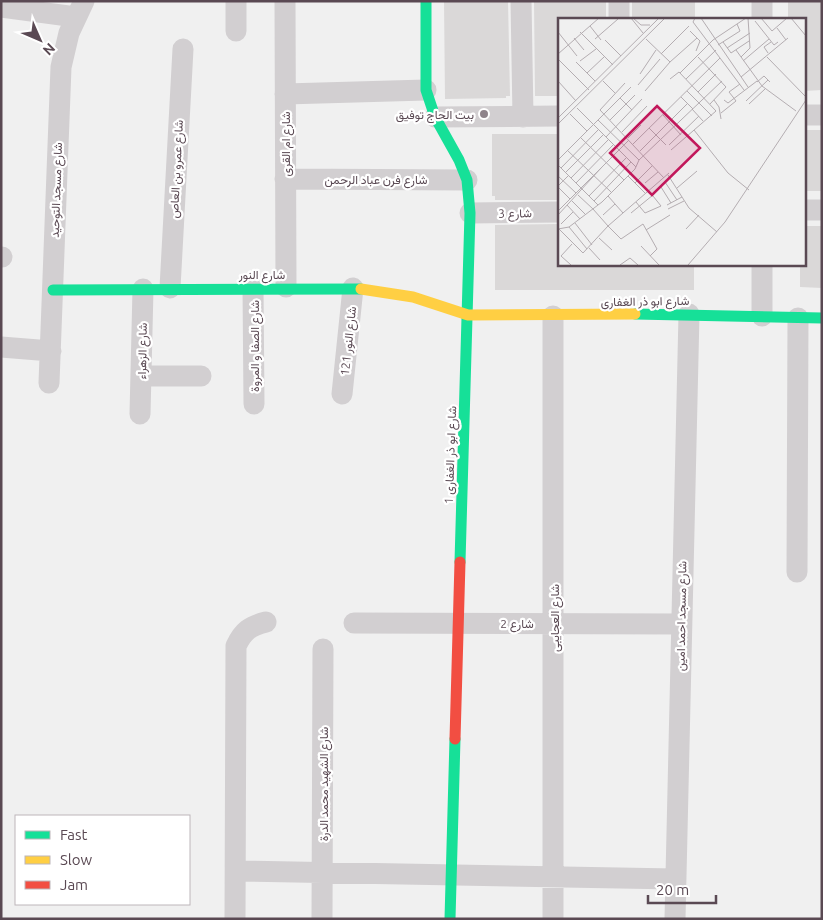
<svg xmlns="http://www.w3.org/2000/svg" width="823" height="920" font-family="Ubuntu,Vazirmatn,sans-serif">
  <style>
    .building { fill: #dad8d8 }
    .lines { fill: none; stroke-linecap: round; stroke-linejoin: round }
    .street { stroke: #d2cfd1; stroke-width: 21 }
    .fast { stroke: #16e098; stroke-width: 11 }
    .slow { stroke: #ffcf43; stroke-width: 11 }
    .jam { stroke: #f24e42; stroke-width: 11 }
    .poi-dot { fill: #8e838a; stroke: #fff; stroke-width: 2 }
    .labels { text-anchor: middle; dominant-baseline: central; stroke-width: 4.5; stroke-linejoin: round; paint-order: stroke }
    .poi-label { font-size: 12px; fill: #5a4953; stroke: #fff; text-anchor: end }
    .street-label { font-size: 12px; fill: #5a4953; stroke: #fff }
    .inset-road { fill: none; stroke: #b4adb1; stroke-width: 1 }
    .view { fill: #c2185b; fill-opacity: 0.15; stroke: #c2185b; stroke-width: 2.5 }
    .inset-edge { fill: none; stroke: #5a4953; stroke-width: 2.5 }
  </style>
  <rect width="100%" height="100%" fill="#f0f0f0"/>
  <path class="building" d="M444,1H508L510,96H506V98L445,99Z
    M534,1H606V19H559V96H535Z
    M632,1H695V19H632Z
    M788,1H822V90L804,91V19H788Z
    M804,130H822V191H804Z
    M492,134H559V200H495V196H492Z
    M559,224V264H694V290H495V225Z
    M804,226H822V288L800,287V264H804Z"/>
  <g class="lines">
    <path class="street" d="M285,1L286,287
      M521,1L523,117
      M619,1V19
      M762,1V19
      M1,7L76,17
      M236,31V1
      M285,94L426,90
      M804,115H822
      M435,117L559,116
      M285,179L467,180
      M804,210H822
      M470,213L559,212
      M1,257H2
      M170,288L183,49
      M253,288L254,404
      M762,316V264
      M1,347L51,351
      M141,376H201
      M49,383L61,67L69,33L84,1
      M342,394L353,288
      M140,414L143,289
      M797,572L798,318
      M354,623L680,624
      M236,871L675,879
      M235,919L236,646C243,631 250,626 266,622
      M322,919L323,649
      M553,919V316
      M675,919L689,314"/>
    <path class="fast" d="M426,1V90L435,117L459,160L467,180L470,213L460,562
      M53,290L361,289
      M635,314L822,318
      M450,919L455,739"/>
    <path class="slow" d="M361,289L413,297L468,315L635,314"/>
    <path class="jam" d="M455,739L460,562"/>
  </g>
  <circle class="poi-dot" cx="484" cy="114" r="5"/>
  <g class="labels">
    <g class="poi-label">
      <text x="474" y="114">بيت الحاج توفيق</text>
    </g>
    <g class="street-label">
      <text transform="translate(285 144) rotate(-90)">شارع ام القرى</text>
      <text transform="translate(176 169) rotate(-87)">شارع عمرو بن العاص</text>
      <text x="376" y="179">شارع فرن عباد الرحمن</text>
      <text transform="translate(56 190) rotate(-88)">شارع مسجد التوحيد</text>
      <text transform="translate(515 213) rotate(-1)">شارع 3</text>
      <text x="262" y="274">شارع النور</text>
      <text transform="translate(645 301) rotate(-1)">شارع ابو ذر الغفارى</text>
      <text transform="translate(348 341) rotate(-84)">شارع النور 121</text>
      <text transform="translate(254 346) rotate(-90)">شارع الصفا و المروة</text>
      <text transform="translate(142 351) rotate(-89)">شارع الزهراء</text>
      <text transform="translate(450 455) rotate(-88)">شارع ابو ذر الغفارى 1</text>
      <text transform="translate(681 616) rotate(-89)">شارع مسجد احمد امين</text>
      <text transform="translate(554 618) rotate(-90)">شارع العجايبى</text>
      <text x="517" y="623">شارع 2</text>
      <text transform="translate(323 784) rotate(-90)">شارع الشهيد محمد الدرة</text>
    </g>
  </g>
  <g transform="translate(558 18)">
    <rect width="248" height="248" fill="#f0f0f0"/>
    <path class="inset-road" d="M73,0L85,15M75,0L83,7H92M137,0L135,4L186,72M143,0L190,69M203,0L214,13L229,0M233,0L248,18M197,3L216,27L220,24M32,8L43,22M219,10L228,22M132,13L142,23L138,33M0,14L19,38M22,14L55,47M16,20L26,32M37,21L60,1M88,21L112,44M47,22L63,38M165,24L173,35L191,23M160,27L182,13L179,6M169,30L192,15M178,32L204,68L238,93M210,35L206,29L213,24M0,36L41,0M103,36L131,8M140,39L168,69L152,86M183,39L192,30L190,0M209,39L248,79M0,41L31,72M22,43L38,31M185,43L211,21M18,44L37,63M29,55L46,39M122,55L155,22L188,0M82,56L98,32M183,59L230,20M112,61L121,54L158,93L113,132M128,61L158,32M0,63L18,83M45,63L57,75M199,64L206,58L212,64M67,65L42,92L106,160M80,67L102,41M87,73L112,44L139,20M129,73L154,98M140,74L158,56M123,79L135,91M175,79L171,74L182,66M62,80L74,92M156,82L161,89L163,101M166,82L170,85L199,63M188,83L210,62M191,86L207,71M19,90L78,149M134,91L145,103M163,95L178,83L175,79M12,96L29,113M46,96L73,69M105,97L123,117M0,100L101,0M40,102L81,142M52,102L77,77M0,106L107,0M91,110L108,127M136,112L170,155L191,172M64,114L89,88M22,119L66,162M48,119L84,81M70,120L83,107M75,126L162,40M111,127L141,98M9,132L53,174M82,133L130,85M0,142L46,96M0,147L40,187M3,150L40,112M8,154L45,117M110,157L131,190L159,214M0,158L18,175M70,158L87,175M13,160L50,122M112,160L123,149M107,164L119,182M18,165L55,127M77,165L94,148M87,165L100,154M0,168L11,157M0,169L12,181M103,169L113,185M119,170L139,153M20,177L35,191M31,178L68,140M50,178L65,195M14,183L28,197M36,183L73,144M78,184L87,195L103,188L91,173M9,187L22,201M109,187L124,179M35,191L50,208M110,191L126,183M0,193L71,122M73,195L95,177M0,197L44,149M45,197L57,186M17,205L34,227M3,206L15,194M50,208L63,221L85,206L99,231L92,238M11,209L29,231M0,211L11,209L44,184L77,151L81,142L164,63M1,211L25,235L50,208L111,155M128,211L141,197M88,212L112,197M41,220L54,232M83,228L101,247M31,230L42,242M13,247L3,238L14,226M62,247L72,240L80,247M130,247L167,204L248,82"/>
    <path class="view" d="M99,88L142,130L94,177L52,135Z"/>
    <rect width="248" height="248" class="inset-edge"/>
  </g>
  <rect width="823" height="920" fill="none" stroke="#5a4953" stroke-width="5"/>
  <rect x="15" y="815" width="175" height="90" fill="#ffffff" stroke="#bdb6ba"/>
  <rect x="25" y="831" width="25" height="8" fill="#16e098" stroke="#bdb6ba"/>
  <text x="60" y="840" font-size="15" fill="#5a4953">Fast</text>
  <rect x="25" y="856" width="25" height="8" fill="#ffcf43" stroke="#bdb6ba"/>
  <text x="60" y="865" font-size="15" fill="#5a4953">Slow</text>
  <rect x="25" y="881" width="25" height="8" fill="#f24e42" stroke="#bdb6ba"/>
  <text x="60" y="890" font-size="15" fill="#5a4953">Jam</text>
  <g transform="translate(40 40) rotate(135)" stroke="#ffffff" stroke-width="4" paint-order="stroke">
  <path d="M0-4L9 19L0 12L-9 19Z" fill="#5a4953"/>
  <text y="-8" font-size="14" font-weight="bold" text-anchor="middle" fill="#5a4953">N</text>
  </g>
  <path d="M648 895v8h68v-8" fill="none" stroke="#5a4953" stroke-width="2.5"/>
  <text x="656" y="895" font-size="15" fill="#5a4953" stroke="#ffffff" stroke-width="4" paint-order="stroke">20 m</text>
</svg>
